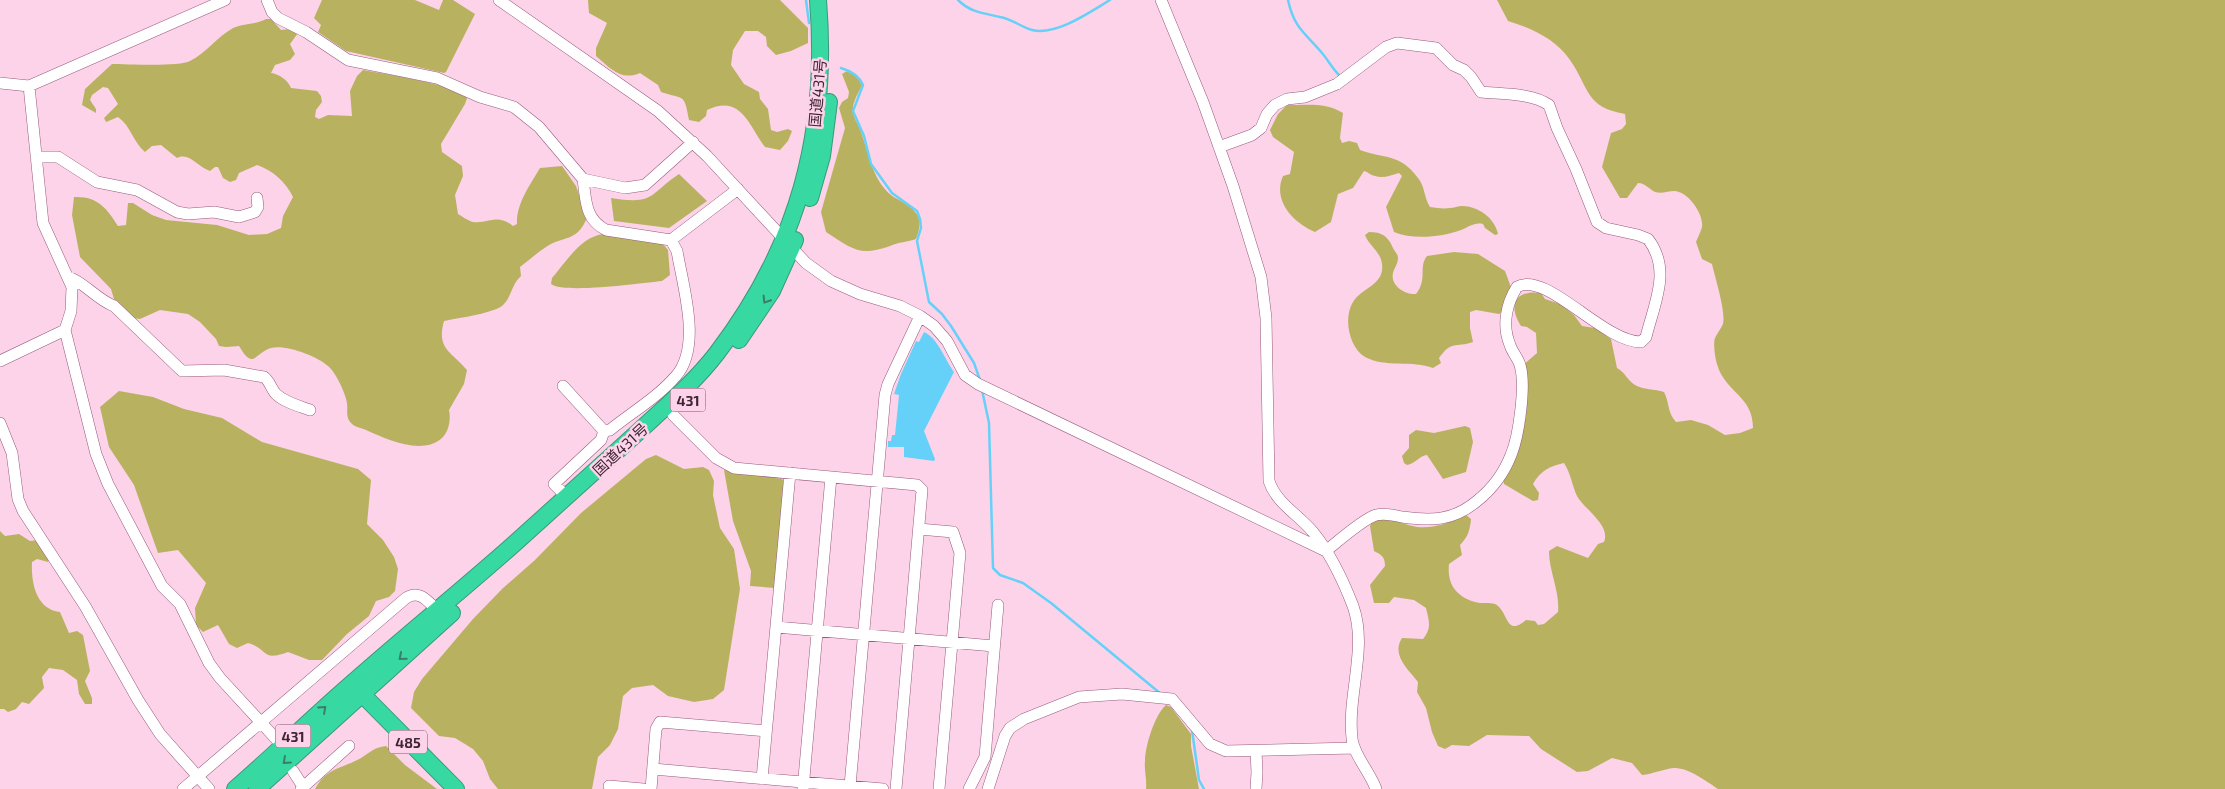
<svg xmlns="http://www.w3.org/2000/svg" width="2225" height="789" font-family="'Exo 2','Noto Sans JP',sans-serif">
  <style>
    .green { fill: #b8b260 }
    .water { fill: #66d1f8 }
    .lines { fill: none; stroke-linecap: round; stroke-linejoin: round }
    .stream { stroke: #66d1f8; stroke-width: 2.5 }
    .minor-casing { stroke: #975a7d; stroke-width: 12 }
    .highway-casing { stroke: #3a997b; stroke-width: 18 }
    .minor { stroke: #fff; stroke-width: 11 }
    .highway { stroke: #37d8a1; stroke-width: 16 }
    .oneway { stroke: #3b7e6a }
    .labels { text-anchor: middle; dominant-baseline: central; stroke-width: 5; stroke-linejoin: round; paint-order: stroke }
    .shield { fill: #fdd3e9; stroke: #78596a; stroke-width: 1 }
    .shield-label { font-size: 14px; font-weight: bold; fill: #3f2534 }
    .street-label { font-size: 15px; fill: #3f2534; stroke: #fdd3e9 }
  </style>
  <rect width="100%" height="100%" fill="#fdd3e9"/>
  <path class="green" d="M322,0H415L439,10L443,0H453L475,14L446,72L444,73L346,51L318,32L321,25L314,18Z
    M588,0H780L808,28V43L791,51L776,55L767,46L766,37L758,31H745L733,50L731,65L744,84L759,92L760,99L768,109L771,130L777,132L788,129L792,131L788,141L780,150L765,147C748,124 741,94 707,110L706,116L699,122L689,120C684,92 684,100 661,92L658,85L640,73C621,81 611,69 596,56V48L607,23L589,13Z
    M1497,0H2225V789H1718C1708,782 1687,767 1674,768C1663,769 1653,774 1642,775L1632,763L1612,758L1588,771L1577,772L1541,749L1529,736L1487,735L1469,746L1452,745L1445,749L1438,746L1432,732L1426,708L1417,692L1418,682C1408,669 1391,655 1402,638L1423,639C1432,628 1429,621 1426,608L1414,600L1394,597L1389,603H1374L1370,585L1385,566C1385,557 1382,555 1374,551L1370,526L1372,522C1388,514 1401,525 1417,527C1434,529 1452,522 1466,515L1471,519C1470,530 1468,537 1460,545L1462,555L1449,564C1447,583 1455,596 1475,602C1481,604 1490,602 1495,604C1509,611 1505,638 1526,620L1535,621L1538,625L1544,624L1558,612C1560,591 1549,572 1549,551L1557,546L1588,558L1598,544L1604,542C1611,525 1585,510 1577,496C1572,485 1571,474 1564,463C1550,466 1540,471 1533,484L1539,493L1538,500L1533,501L1504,484L1503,478L1509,467L1523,365L1537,353L1536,333L1527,327L1521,326C1507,305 1516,289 1541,293L1545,299L1560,304L1574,315L1582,326L1595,328L1611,339L1617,368C1625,372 1627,380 1635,385C1643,390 1655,389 1664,392C1670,404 1667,412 1676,422L1691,420L1708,425L1725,435L1740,433L1753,428C1753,395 1725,393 1717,364C1715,358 1713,343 1715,338C1717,333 1721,329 1723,324C1726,311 1715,278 1712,264L1702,259L1696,242C1698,237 1701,231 1702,227C1704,214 1688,192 1675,191C1668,191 1662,194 1655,192C1649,189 1645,183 1638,183L1627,198H1620L1602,167L1611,133L1622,129L1626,124L1625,114C1585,107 1590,89 1570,60C1556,39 1531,28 1508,21Z
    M266,19H271L281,30L290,29L298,33L290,44L295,54L290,60L275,65L271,73C279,74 288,80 291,88L317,91L321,96L322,102L316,110L315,117L319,119L328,115L352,116L350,91L357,76L363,70C397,76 432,81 465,94L467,98L465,104L441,144L442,152L462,166L463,176L455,195L458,214C462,216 468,221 473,222C489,224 497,213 513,226L517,224C516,204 530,185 540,168L562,166L576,186L587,218C576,243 564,235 546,247C537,253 529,260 520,267L521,276C512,284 512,295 504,304C497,313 458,318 444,321C436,349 452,352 467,370L464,384L449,410C451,419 449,432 442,438C422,456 386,439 366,430C362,428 355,427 352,424C345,418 348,411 347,403C346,394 335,371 328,366C317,356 285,344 271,348C254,353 254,371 239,346L226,347L219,346L216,339L200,322L188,314L160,310L140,319L132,318L115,302L111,289L80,257L72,215L74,197C97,196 106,207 118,226L126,225L128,203H133L152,215L166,220L217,225L249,235L267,234L281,228L283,216L293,197C286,182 272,170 257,165L239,173L236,180L230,182L223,178L218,167H215L210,171C197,167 190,152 177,158L161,145L152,146L145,152C133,142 131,126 118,117L106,122L104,118L118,104L108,88L103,87L92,95L90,100L96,109V113L82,105L85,89L112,64C127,64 180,67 190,61C206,53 217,37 233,28C244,23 255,25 266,19Z
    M847,71L857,77L862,85C859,92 852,103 853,110C853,118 859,125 861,132C869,154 872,179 891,195C899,201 910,204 916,213C922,221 919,231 916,239C908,242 898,242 890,246C859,257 853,249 826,232L821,212L845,128L839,108L842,102L848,98L849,92L842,74Z
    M1287,105C1307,105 1326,102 1343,113L1340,138L1342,143L1349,141L1357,143L1360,150C1384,159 1400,153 1418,178C1425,186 1424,198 1430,207C1437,208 1444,209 1450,208C1454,208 1458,206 1462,206C1478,206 1495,218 1498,234L1495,235L1485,228L1483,224C1474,222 1469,227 1461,230C1442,237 1413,240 1394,232L1386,207L1402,176L1399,173C1392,175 1383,179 1375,176C1370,175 1368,172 1364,171L1353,188L1338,194L1331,222L1315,232C1294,223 1272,201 1283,176L1290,174L1294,152L1273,137L1270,130L1278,114Z
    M679,174L707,201L669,228L614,221L611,198C655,205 648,195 679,174Z
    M1369,232C1382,232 1388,236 1393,248C1395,252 1398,254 1398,258C1398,264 1394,268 1393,273C1390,286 1406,295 1416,294C1428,279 1418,267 1427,256L1454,252L1478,254L1505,271L1512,290L1503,311L1499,314L1476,310L1470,312V328L1473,342C1455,348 1452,340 1439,358L1441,363L1433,368C1413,360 1385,368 1365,357C1349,347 1343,318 1353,302C1361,288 1385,285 1382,264C1381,252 1369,246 1365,235Z
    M604,234L663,244L668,250L670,275L662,281C642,283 564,294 551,284L552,278C566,262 581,236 604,234Z
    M119,391L153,397L184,409L222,418L262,442L358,469L371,480L367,524L383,540L394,557L398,569L395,591L389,597L376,601L369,616L347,634L322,660H309L288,652C261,662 269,649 248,643L237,648L229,644L218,625L203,632L196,625L195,608L206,583L178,550L158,553L134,485L109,447L100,407Z
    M1465,426L1470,428L1473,442L1466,472L1443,479L1427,455C1420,455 1415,464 1407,465L1404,463L1402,456L1409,448V435L1416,430L1434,433Z
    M656,455L684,469L703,467L709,470L714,481L713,495L720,528L734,549L740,589L724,690L713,699L694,702L668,696L653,685L632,688L623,696L618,729L610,745L598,757L592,789H498L490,779L483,761L473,749L455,738L439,736L411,708L414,692L422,679L473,619L503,588L535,560L581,513L646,459Z
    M724,470L782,479L785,483L775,588L750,586L751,571L733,521Z
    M0,531L5,536L19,534L30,541L39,540L49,556L48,562L37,559L32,562C31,583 36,609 60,612L69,633L77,631L83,635L90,671L85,681L92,698V704H85L79,694L77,680L63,670L49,668L42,677L44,688L29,704L22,702L16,709L8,712L4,709H0Z
    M1166,705L1171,707L1191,734V746L1199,789H1146C1147,779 1144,770 1145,761C1145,746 1155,714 1166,705Z
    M386,746L405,765L437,789H315C327,767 342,769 361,758C372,751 373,748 386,746Z"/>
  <path class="water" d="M924,332C938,338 945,360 954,372L924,431L935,459L934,461L904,457V447H888V441H891L892,435H895L899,395L894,394L901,374L916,341L919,342Z"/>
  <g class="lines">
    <path class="stream" d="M806,0L809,23
      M958,0C971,13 984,13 1000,17C1012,19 1021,27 1032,30C1056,36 1090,12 1110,0
      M1288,0C1294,28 1305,33 1322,53C1328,60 1332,68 1339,75
      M841,68C851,71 859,76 863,85L853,111L864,136L871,164L892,193L917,211L920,219L921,228L917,241L929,302L942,314L951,326L974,363L980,380
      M982,390L989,423L993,568L1000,575L1023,583L1051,603L1161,694
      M1192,730L1199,780L1204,789"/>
    <defs>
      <path id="minor" d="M267,0L272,12L278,18L306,32L348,60L437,78L480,97L514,107L539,127L583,179L625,188L645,185L693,142
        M499,0L658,111L707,156L806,263L831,281L860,294L900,306L920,316L934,326L947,341L965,375L978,384L1326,551
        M1161,0L1203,102L1233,186L1261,277L1266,318L1269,481C1276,503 1299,515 1313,532C1330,553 1343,580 1353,606C1368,648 1347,695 1352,738C1353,754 1370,772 1376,789
        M0,83L29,86L225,0
        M1219,147L1252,135L1261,128L1267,114L1275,105L1287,99L1305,97L1337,84L1386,47L1397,43L1436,48L1453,65L1464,70L1471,77L1481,92C1501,94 1532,93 1549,105L1557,128L1576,169L1597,222L1606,228L1638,235L1648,239C1672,270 1654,304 1646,337L1641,342C1603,342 1546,270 1517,287C1506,304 1502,326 1510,345C1512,352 1518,358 1520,365C1526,385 1519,436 1511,455C1504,473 1492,489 1477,501C1453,521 1432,521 1402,517C1394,515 1384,513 1376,515C1363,519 1337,542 1326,551
        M36,157H58L97,182L137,190L177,212L188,214L214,212L239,217L255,212L258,207L257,198
        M583,179C586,201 585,219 606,230L671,240L738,189
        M68,277C83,281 96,299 114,306L182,371L224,370L264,377C270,381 271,389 276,394C284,402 299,406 310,410
        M65,330L96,454L108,484L162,586L180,604L209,663L220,678L277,740
        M0,361L65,330L71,311L72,287L43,223L29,86
        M563,386L604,431L601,440L554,484L567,497
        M673,415L716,458L734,468L917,485L922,490L896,789
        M0,423L12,453L18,499L23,511L85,606L138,700L160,734L209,789
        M604,431L610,430C631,413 658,397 676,376C702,346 683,287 677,251L671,240
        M919,529L953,532L960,553L939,789
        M776,627L994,646
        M653,769L883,789
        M293,771L302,785
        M762,779L790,473
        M609,786L643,789
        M850,786L885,395L888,384L920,316
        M183,789L406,598C420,589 428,602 438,611
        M301,789L349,746
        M651,789L656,729L660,722L766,731
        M803,789L831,477
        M969,789L985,757L998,605
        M988,789L1005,736L1010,728L1024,719L1079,697L1122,694L1172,699L1210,744L1226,751L1354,748
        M1256,789L1257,772L1256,751"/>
      <path id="highway" d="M810,198L822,156L829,102
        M739,340L772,291L795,240
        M354,686L456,789
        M235,789C274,755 311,719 350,685C404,637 460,592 514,544C555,507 596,470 637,433C664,408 694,383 717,353C798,247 829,133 818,0
        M257,789L452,613"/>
    </defs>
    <use href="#minor" class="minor-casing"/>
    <use href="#highway" class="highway-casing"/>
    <use href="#minor" class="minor"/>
    <use href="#highway" class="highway"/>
  </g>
  <defs><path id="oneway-chevron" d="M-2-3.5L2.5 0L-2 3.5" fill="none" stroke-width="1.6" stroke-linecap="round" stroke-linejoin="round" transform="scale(1.25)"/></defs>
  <g class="oneway">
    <use href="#oneway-chevron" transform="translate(766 300) rotate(122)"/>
    <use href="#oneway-chevron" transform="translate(402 657) rotate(139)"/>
    <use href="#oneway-chevron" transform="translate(323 709) rotate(-42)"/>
    <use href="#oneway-chevron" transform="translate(286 761) rotate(138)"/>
  </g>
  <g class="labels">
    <g class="shield">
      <rect x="670.5" y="388.5" width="35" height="23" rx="4"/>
      <rect x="275.5" y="724.5" width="35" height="23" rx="4"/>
      <rect x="389" y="730.5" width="38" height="23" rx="4"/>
    </g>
    <g class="shield-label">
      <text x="688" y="400">431</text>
      <text x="293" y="736">431</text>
      <text x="408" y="742">485</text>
    </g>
    <g class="street-label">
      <text transform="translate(817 93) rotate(-85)">国道431号</text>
      <text transform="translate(620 449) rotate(-43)">国道431号</text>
    </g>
  </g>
</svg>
